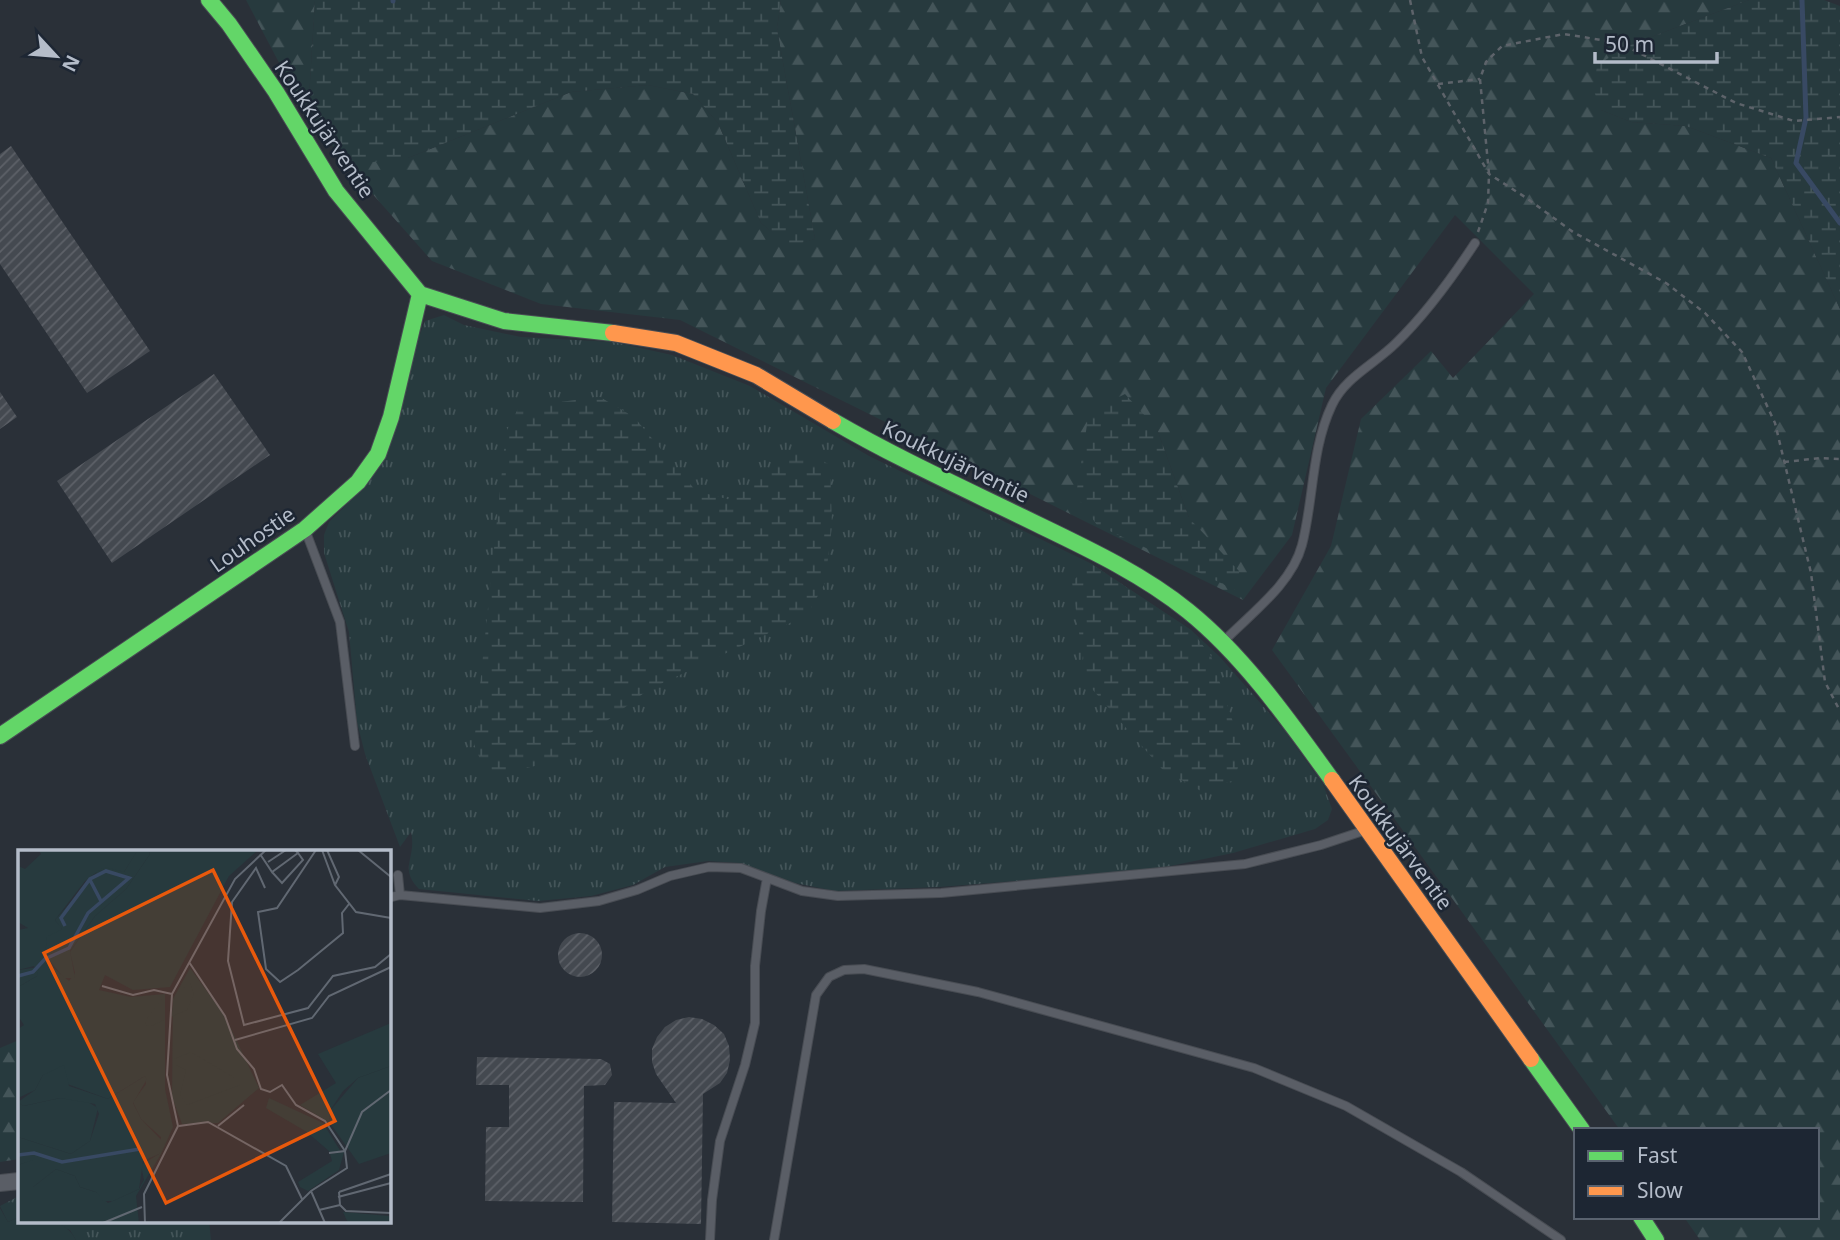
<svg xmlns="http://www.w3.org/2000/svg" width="1840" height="1240" font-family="'Noto Sans',sans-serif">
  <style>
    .grass { fill: url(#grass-tufts) }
    .forest { fill: url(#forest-firs); fill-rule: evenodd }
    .wetland { fill: url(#wetland-marsh) }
    .garden { fill: #273a3e }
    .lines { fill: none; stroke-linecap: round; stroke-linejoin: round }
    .stream { stroke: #384963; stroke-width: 5 }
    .building { fill: url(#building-hatch) }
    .lane-casing { stroke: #484c53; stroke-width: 10 }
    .street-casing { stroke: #484c53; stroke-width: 18 }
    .fast-casing { stroke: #484c53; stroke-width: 18 }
    .slow-casing { stroke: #484c53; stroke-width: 18 }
    .path { stroke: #5d636a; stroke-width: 2.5; stroke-dasharray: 5 5; stroke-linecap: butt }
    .lane { stroke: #5a5e66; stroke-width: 8 }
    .street { stroke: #5a5e66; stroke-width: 16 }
    .fast { stroke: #63d668; stroke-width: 16 }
    .slow { stroke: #ff974d; stroke-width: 16 }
    .labels { text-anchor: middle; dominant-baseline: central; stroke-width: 5; stroke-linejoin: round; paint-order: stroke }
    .street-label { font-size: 21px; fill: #b4bcc9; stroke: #1d2633 }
    .inset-river { fill: none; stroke: #384963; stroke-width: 3.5 }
    .inset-road { fill: none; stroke: #616872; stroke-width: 2 }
    .view { fill: #e8590c; fill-opacity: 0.15; stroke: #e8590c; stroke-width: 3.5 }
    .inset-edge { fill: none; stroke: #b4bcc9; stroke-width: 3.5 }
  </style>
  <defs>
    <pattern id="grass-tufts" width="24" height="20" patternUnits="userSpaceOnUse" patternTransform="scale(1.75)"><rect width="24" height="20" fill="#273a3e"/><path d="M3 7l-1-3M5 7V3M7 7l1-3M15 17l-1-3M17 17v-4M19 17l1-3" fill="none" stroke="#445559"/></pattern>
    <pattern id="forest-firs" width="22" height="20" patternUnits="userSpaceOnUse" patternTransform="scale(1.75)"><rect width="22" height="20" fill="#273a3e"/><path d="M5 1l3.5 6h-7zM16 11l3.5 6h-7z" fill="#445559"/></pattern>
    <pattern id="wetland-marsh" width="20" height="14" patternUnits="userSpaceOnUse" patternTransform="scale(1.75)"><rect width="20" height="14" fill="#273a3e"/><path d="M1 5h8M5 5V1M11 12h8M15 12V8" fill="none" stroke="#445559"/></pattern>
    <pattern id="building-hatch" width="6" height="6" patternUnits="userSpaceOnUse" patternTransform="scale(1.75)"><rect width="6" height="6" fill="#444950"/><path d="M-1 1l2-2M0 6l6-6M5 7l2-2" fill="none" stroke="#5d6168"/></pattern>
  </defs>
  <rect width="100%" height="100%" fill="#2a3038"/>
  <path class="grass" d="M444,315L464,325L521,337L613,342L672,355L750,386L869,456L1090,563L1191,630L1220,657L1284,730L1323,784L1332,809L1328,820L1315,829L1233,853L1151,870L939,887L835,891L795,883L740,863L708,861L665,867L633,885L591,896L538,901L419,889C398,868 417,858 411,832L400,847L365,754L357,722L349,632L324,553V535L329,522L362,489L425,321Z
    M19,1196V1217L8,1222L0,1206Z
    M50,1221H209L211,1240H76L70,1230Z"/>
  <path class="forest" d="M246,0H315L309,98L408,158L571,92L648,85L693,94L718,123L761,223L789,246L815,239L777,29L781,0H1749L1630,45L1601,110L1631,122L1686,126L1771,158L1840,309V1240H1700L1684,1217H1817V1130H1620L1272,650L1331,546L1361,419L1431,351L1453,378L1534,294L1455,215L1326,388L1292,535L1243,600L680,320L541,304L432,261L353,172L303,108ZM1089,412L1157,429L1189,518L1239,571Z
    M19,1040V1159L0,1162V1048Z"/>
  <path class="wetland" d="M315,0H781L777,29L815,239L789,247L761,223L718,123L693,94L648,85L571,92L408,158L355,164L309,98Z
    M1749,0H1824L1840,6V309L1771,158L1686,126L1631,122L1601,110L1594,91L1597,65L1630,45Z
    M1125,394L1157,429L1189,518L1239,571L1240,592L1097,525L1076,495L1089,412Z
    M600,397L634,417L696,491L731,500L800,448L830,465L832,526L825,583L807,615L648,690L552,762L487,777L474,744L506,432L519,407Z
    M1090,563L1191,630L1211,656L1242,749L1235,780L1201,791L1162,769L1086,682L1072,582Z"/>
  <path class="garden" d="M0,1208L8,1222L19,1217V1221C42,1221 64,1217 76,1240H0Z"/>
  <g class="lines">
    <path class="stream" d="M1802,0L1806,118L1796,163L1840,223
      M393,1V0"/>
  </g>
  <path class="building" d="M11,146L150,351L87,393L0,264V154Z
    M214,374L270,455L112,563L57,481Z
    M0,392L17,417L0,429Z
    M558 955a22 22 0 1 1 44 0a22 22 0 1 1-44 0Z
    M689,1017L702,1019L714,1025L724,1034L729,1046L730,1060L727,1073L720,1083L703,1094L701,1224L612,1222L614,1102L676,1103L656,1074L652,1062V1049L657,1037L665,1027L676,1020Z
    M477,1057L601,1059L610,1064L612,1075L605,1085L584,1086L583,1202L485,1201L486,1127H509V1085H476Z"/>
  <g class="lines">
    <defs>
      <path id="lane" d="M306,532L340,622L355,746
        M1226,639C1253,612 1292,583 1302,545C1314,499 1311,449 1332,405C1345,377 1375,364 1396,343C1427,313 1452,278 1475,243
        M398,875L400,895
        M388,898L400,895L540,908L599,901L637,890L670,876L709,867L741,868L802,891L838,896L941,893L1245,864L1321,845L1363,831
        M710,1240L712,1200L720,1141L745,1065L755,1023V966L761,911L767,878
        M774,1240L816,995L829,977L844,970L864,969L978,992L1254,1068L1346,1106L1461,1172L1561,1240"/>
      <path id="street" d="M0,1183L19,1181"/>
      <path id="fast" d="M209,0L229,24L276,92L336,191L420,294L504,321L613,333
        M833,421C900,460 972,492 1041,526C1091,550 1145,576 1188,611C1244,656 1290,722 1332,780
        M0,736L305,529L358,482L378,454L391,417L420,294
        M1531,1059L1582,1130
        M1641,1217L1656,1240"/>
      <path id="slow" d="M613,333L676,343L756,375L833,421
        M1332,780L1531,1059"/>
    </defs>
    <use href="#lane" class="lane-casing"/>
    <use href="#street" class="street-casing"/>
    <use href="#fast" class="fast-casing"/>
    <use href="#slow" class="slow-casing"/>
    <path class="path" d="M1410,0L1422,57L1489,174L1525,197L1573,232L1666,283L1705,313L1742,352L1775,423L1811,573L1825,682L1840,711
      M1438,84L1480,79
      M1478,232L1488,203L1489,174L1480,79L1486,62L1502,46L1564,34L1620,43L1736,103L1794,121L1840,117
      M1784,462L1821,458L1840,459"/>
    <use href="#lane" class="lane"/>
    <use href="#street" class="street"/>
    <use href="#fast" class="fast"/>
    <use href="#slow" class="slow"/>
  </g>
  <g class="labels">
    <g class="street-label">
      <text transform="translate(325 129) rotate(56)">Koukkujärventie</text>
      <text transform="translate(956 461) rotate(26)">Koukkujärventie</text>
      <text transform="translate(252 539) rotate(-35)">Louhostie</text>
      <text transform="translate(1401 842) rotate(54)">Koukkujärventie</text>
    </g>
  </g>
  <g transform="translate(18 850)">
    <rect width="373" height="373" fill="#2a3038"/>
    <path d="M172,118L207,166L241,238L200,273L164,274L154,247L155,149ZM373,173V216L340,228L325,241L311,262L312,273L282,255L318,233L300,204Z" fill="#273a3e"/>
    <path d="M21,0H120L106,22H79L67,31L37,70L44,78L30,113L51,131L57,123L52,102L77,66L108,39L132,4L130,0H240L211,26L152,137L115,140L87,125L81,140L113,147L147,144V239L155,277L143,304L118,346L121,373H0V315L15,309V337L38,319L57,326L62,337L78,342L90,353L121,339L126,330L123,315L141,304L143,287L123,269L115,252L128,234L127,226L90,249L25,225L17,240L0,248V179L6,175L0,166V137L19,126L16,116L0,120V80L10,78L0,72V16L7,19L23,4ZM42,248L65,249L80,258L72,291L53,304L0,287V252L5,256ZM251,248L305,273L323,302H312L289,282L248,258ZM326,302L321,320L290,341L282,337L280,332L314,311L312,304ZM325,362L371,366L373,371L330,373Z" fill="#273a3e"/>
    <path d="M130,0L132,4L108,39L77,66L52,101L57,128H46L27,105L29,87L44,79L37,70L79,22L87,17L106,22L119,1ZM21,117L19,126L0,137V120ZM172,133L176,144L169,160L153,167L157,145ZM147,145V169L132,177L127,174L130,167ZM173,202L215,227L222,235L169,255L162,245L168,220L156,214V209ZM46,215L51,236L90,249L127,226L129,229L115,253L123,269L147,294L141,304L125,311L121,339L95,351H85L78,342L62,337L57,326L38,319L15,337V310L0,315V287L53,304L72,291L81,264L77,254L42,248L5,256L0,252L17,240L25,225Z" fill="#273a3e"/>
    <path d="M373,216V303L341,314L312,273L311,262L340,228Z" fill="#273a3e"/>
    <path class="inset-river" d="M72,30L84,53M0,126L15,122L27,109L51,98L70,63L111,28L88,21L72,29L43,68L47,76M0,305L16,303L44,312L122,299"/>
    <path class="inset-road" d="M298,0L259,58L240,62L248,119L262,132L280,120L325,83L324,63L331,54M304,0L317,35L338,62L373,68M309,0L321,27L317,35M340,0L373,27M242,4L254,22L280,3L277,0M250,12L268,0M254,22L264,33L285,10L280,3M247,38L238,18L214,52L210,111L226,175L290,158L315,126L357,117L373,104M171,112L207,166L219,199L236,219L243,239L252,242L264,235L278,255L307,271L327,301L329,318L293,341L261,373M84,136L115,145L136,140L154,144M217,190L294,168L311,146L373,117M161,276L190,272L268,316L284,349M200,276L226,255M311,303L327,301L344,262L373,240M293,341L307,373M321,342L322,355L328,361L373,363M321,342L373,324M320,347L373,333M301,360L322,355M85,373L124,357M127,373L126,344L160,276L149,225L154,144L217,29L248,0"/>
    <path class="view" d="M195,20L317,271L148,353L26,103Z"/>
    <rect width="373" height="373" class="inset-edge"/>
  </g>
  <rect x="1574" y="1128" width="245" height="91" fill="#1d2633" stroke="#59626f" stroke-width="2"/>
  <rect x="1588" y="1151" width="35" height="10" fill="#63d668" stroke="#59626f" stroke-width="2"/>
  <text x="1637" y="1163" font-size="21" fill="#b4bcc9">Fast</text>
  <rect x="1588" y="1186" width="35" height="10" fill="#ff974d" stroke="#59626f" stroke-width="2"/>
  <text x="1637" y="1198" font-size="21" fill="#b4bcc9">Slow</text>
  <g transform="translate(56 56) rotate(116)" stroke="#1d2633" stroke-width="5" paint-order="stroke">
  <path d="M0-5L12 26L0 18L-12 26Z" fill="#b4bcc9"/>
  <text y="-10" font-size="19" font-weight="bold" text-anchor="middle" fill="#b4bcc9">N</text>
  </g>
  <path d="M1595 52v10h122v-10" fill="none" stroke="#b4bcc9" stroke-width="3.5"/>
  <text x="1605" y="52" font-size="21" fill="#b4bcc9" stroke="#1d2633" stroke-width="5" paint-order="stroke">50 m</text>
</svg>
